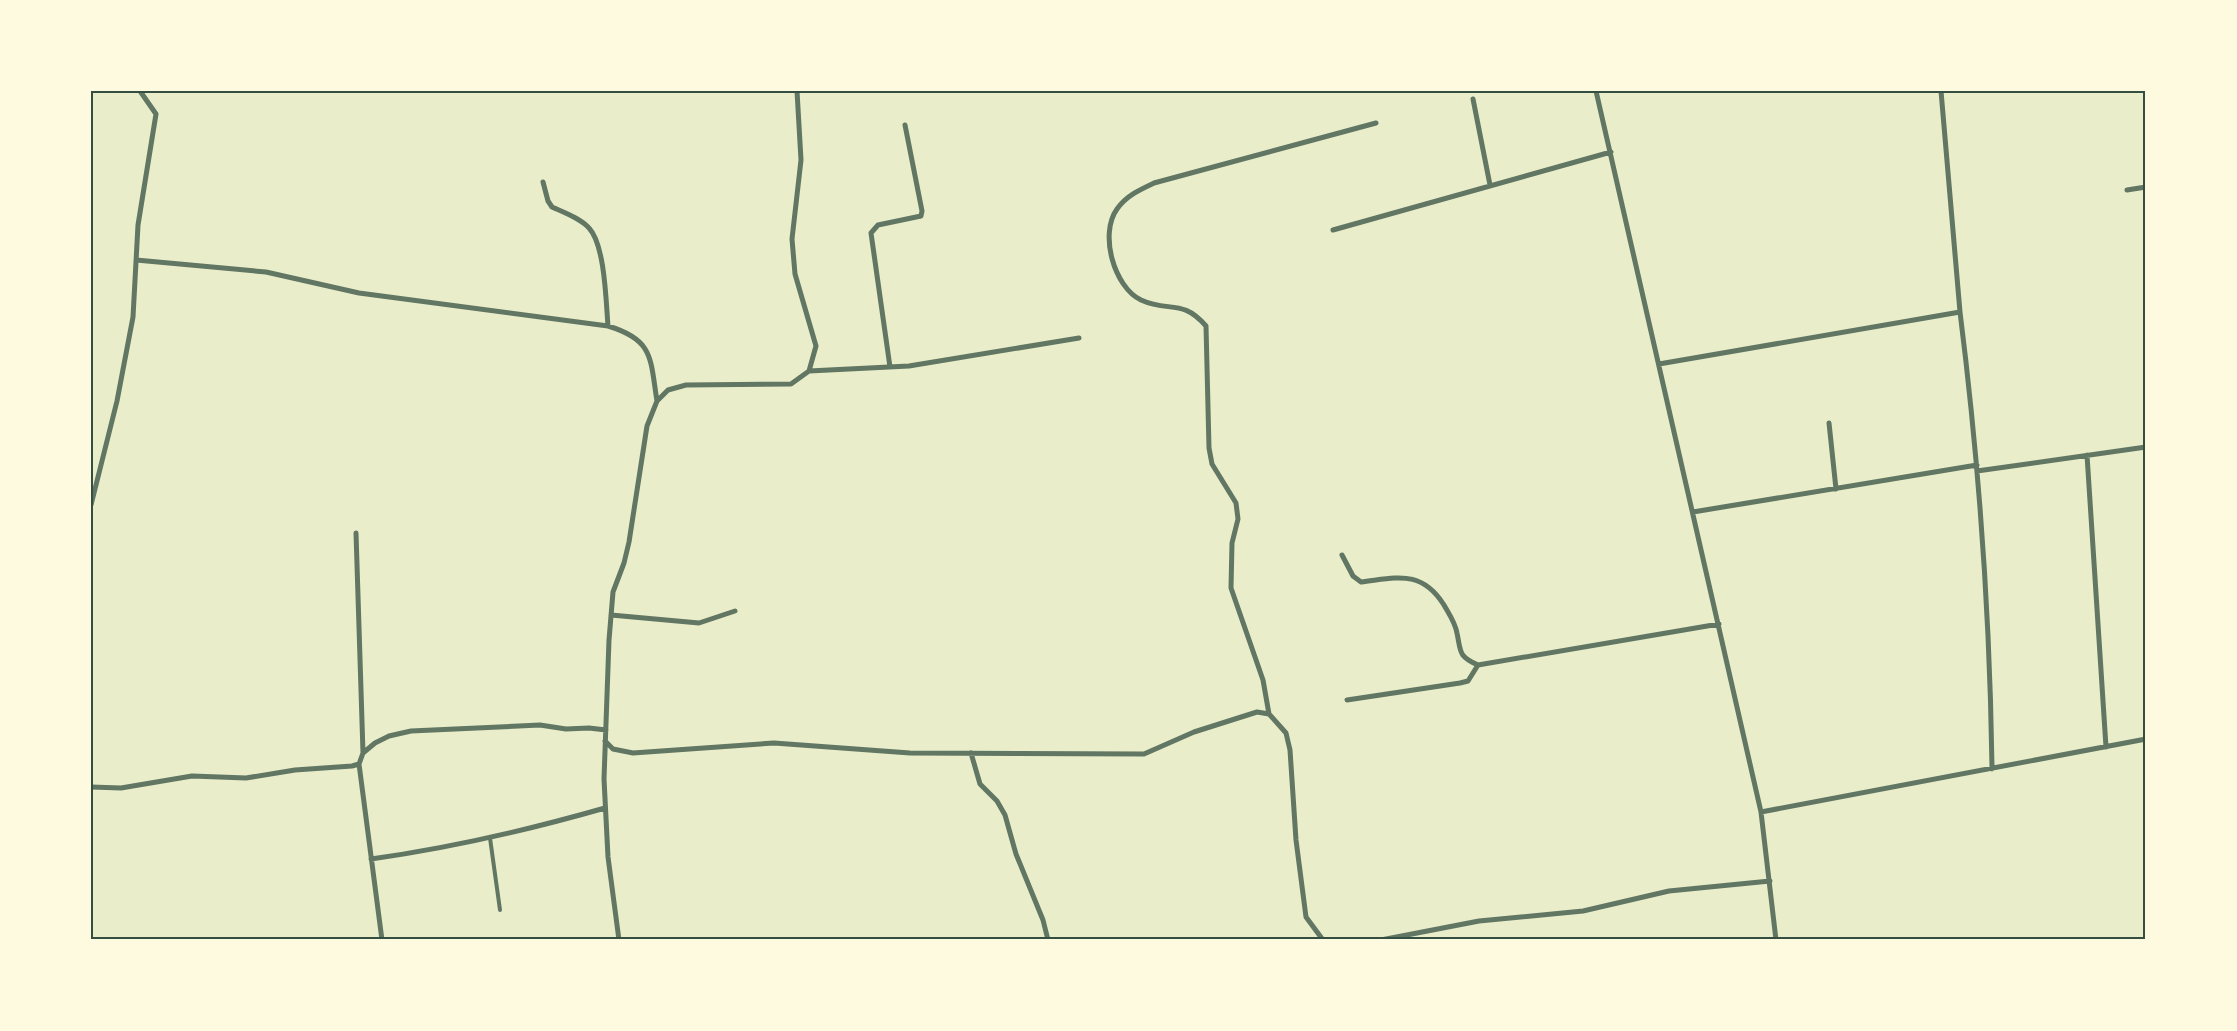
<svg xmlns="http://www.w3.org/2000/svg" width="2237" height="1031" font-family="Rubik,sans-serif">
  <style>
    .lines { fill: none; stroke-linecap: round; stroke-linejoin: round }
    .service { stroke: #617663; stroke-width: 4 }
    .minor { stroke: #617663; stroke-width: 5 }
    .neatline { fill: none; stroke: #344e41; stroke-width: 2 }
  </style>
  <rect width="100%" height="100%" fill="#e9edc9"/>
  <g class="lines">
    <path class="service" d="M490,838L500,910"/>
    <path class="minor" d="M1596,91L1761,812L1776,940
      M1941,91L1960,312
      M1473,99L1490,185
      M543,182L548,201L552,207C563,212 580,218 589,228C605,245 606,302 608,326
      M2127,190L2146,187
      M1333,230L1611,152
      M136,260L266,272L359,293L608,326C654,340 650,358 657,401
      M1659,364L1960,312C1979,463 1990,616 1992,769
      M890,367L871,233L878,225L921,216L922,211L905,125
      M809,371L909,366L1079,338
      M1829,423L1836,489
      M2087,455L2106,747
      M1977,471L2146,447
      M91,505L117,401L133,317L138,225L156,114L140,91
      M1693,512L1977,465
      M356,533L363,753
      M1342,555L1353,576L1361,582C1397,578 1421,569 1444,605C1449,614 1455,622 1457,633C1461,652 1458,656 1478,665
      M611,615L699,623L735,611
      M1347,700L1460,683L1468,681L1478,665L1719,624
      M1269,714L1263,680L1231,588L1232,543L1238,519L1236,503L1212,464L1209,448L1206,326C1182,298 1169,313 1141,300C1114,287 1099,234 1117,209C1126,196 1139,190 1154,183L1376,123
      M605,741L613,749L633,753L774,743L910,753L1144,754L1194,732L1257,712L1269,714L1286,733L1290,750L1296,840L1306,917L1323,940
      M971,753L980,784L997,801L1005,815L1016,854L1043,920L1048,940
      M359,764L382,940
      M91,787L121,788L192,776L246,778L295,770L352,766L359,764L363,753L375,743L389,736L411,731L540,725L566,729L589,728L606,730
      M1761,812L2146,739
      M371,859C451,848 528,830 605,808
      M619,940L608,857L604,779L609,640L613,592L624,563L629,542L647,426L657,401L668,390L686,385L791,384L809,371L816,346L795,274L792,239L801,160L797,91
      M1381,940L1479,921L1583,911L1669,891L1770,881"/>
  </g>
  <rect width="2237" height="1031" fill="none" stroke="#fefae0" stroke-width="185"/>
  <rect x="92" y="92" width="2052" height="846" class="neatline"/>
</svg>
